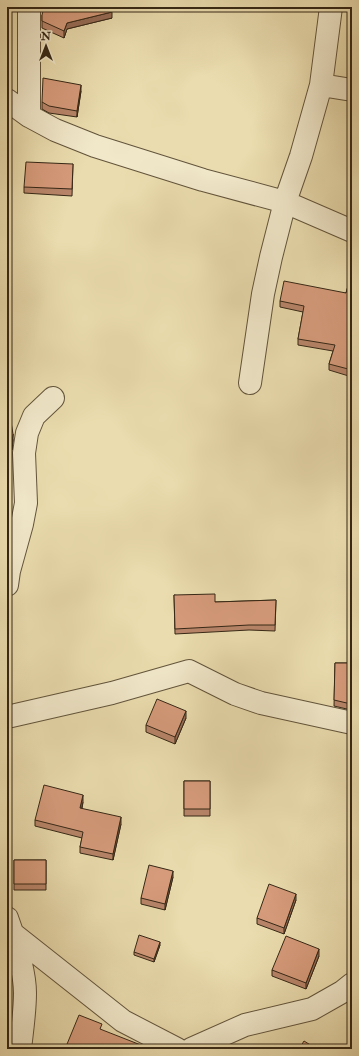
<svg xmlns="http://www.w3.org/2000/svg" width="359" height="1056" font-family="'IM FELL Double Pica',serif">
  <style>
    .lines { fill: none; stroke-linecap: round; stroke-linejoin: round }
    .minor-casing { stroke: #62543b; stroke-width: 24 }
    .minor { stroke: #f1e8ca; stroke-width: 22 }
    .wall { fill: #b8856a; stroke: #352715 }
    .shaded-wall { fill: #966c56; stroke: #352715 }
    .building { fill: #d69b7b; stroke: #352715 }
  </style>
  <rect width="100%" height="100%" fill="#eadcae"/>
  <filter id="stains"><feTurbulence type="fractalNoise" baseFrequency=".005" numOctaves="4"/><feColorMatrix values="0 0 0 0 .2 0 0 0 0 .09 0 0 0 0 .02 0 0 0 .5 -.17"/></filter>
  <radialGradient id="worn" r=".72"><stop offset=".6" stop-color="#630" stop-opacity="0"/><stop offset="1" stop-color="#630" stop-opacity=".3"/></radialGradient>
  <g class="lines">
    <defs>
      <path id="minor" d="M29,7V116
        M321,85L352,90
        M7,100L29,116L55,130L95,146L203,180L285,202L352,231
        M250,383L263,294L271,257L285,202L301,156L321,85L331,7
        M7,585L9,571L22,524L26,503L24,453L27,433L34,416L53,398
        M7,717L112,693L189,671L235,694L261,703L352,723
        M7,918C15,940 25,970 25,993C25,1012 22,1031 20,1049
        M13,934L123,1021L177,1049
        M191,1049L245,1025L312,1009L342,992L352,984"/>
    </defs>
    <use href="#minor" class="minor-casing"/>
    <use href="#minor" class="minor"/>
  </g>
  <path class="wall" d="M42,15L112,18L67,29L64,38L42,28Z
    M81,91L77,117L49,113L42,109V102Z
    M73,164L72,196L24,193V187Z
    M352,272V377L329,370V364L333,351L298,345V339L303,312L280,307V301L346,293Z
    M7,417L13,440L12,450H7Z
    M174,595L215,602L276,600L275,631L249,630L175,634Z
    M335,663H352L351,710L334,706Z
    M186,718L175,744L146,732V725Z
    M184,781H210V816H184Z
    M83,802L82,809L121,824L113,860L80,853V847L82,838L35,826V820Z
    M14,860H46V890H14Z
    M173,877L165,910L141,904V898Z
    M296,900L284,934L257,924V918Z
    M160,945L154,962L134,955V952Z
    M319,956L306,989L272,976V970Z"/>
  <path class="shaded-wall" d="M112,12V18L67,29L64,38V31L67,23Z
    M81,85V91L77,117V111Z
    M10,241V247L7,248V242Z
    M13,434V440L12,450V443Z
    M186,711V718L175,744V737Z
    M83,795V802L80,815V808Z
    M121,817V824L113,860V854Z
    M173,871V877L165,910V904Z
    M296,894V900L284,934V928Z
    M160,942V945L154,962V959Z
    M319,949V956L306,989V983Z"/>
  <path class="building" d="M44,7H111L112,12L67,23L64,31L42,21V15Z
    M43,78L81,85L77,111L49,106L42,102Z
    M26,162L73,164L72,189L24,187Z
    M7,229L10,241L7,242Z
    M352,272V370L329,364L335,345L298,339L304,306L280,301L284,281L346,293Z
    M10,416L13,434L12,443L7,444V417Z
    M215,594V602L276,600L275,625H249L175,629L174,595Z
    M335,663H352L351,704L334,700Z
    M157,699L186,711L175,737L146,725Z
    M184,781H210V809H184Z
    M44,785L83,795L80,808L121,817L113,854L80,847L83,832L35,820Z
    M14,860H46V884H14Z
    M149,865L173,871L165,904L141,898Z
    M269,884L296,894L284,928L257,918Z
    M139,935L160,942L154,959L134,952Z
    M286,936L319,949L306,983L272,970Z
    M79,1015L102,1024L100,1029L151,1049H65Z
    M304,1041L317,1049H299Z"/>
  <rect width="359" height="1056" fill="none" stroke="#eadcae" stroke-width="24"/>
  <rect x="8" y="8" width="343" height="1040" fill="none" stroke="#352715" stroke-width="2"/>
  <rect x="12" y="12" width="335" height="1032" fill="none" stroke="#352715"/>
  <g transform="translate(46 46)" stroke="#f1e8ca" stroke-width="3" paint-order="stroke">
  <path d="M0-3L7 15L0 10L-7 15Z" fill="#352715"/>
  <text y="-6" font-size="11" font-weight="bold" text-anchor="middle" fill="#352715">N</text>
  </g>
  <rect width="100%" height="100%" filter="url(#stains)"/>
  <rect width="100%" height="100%" fill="url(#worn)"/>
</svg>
